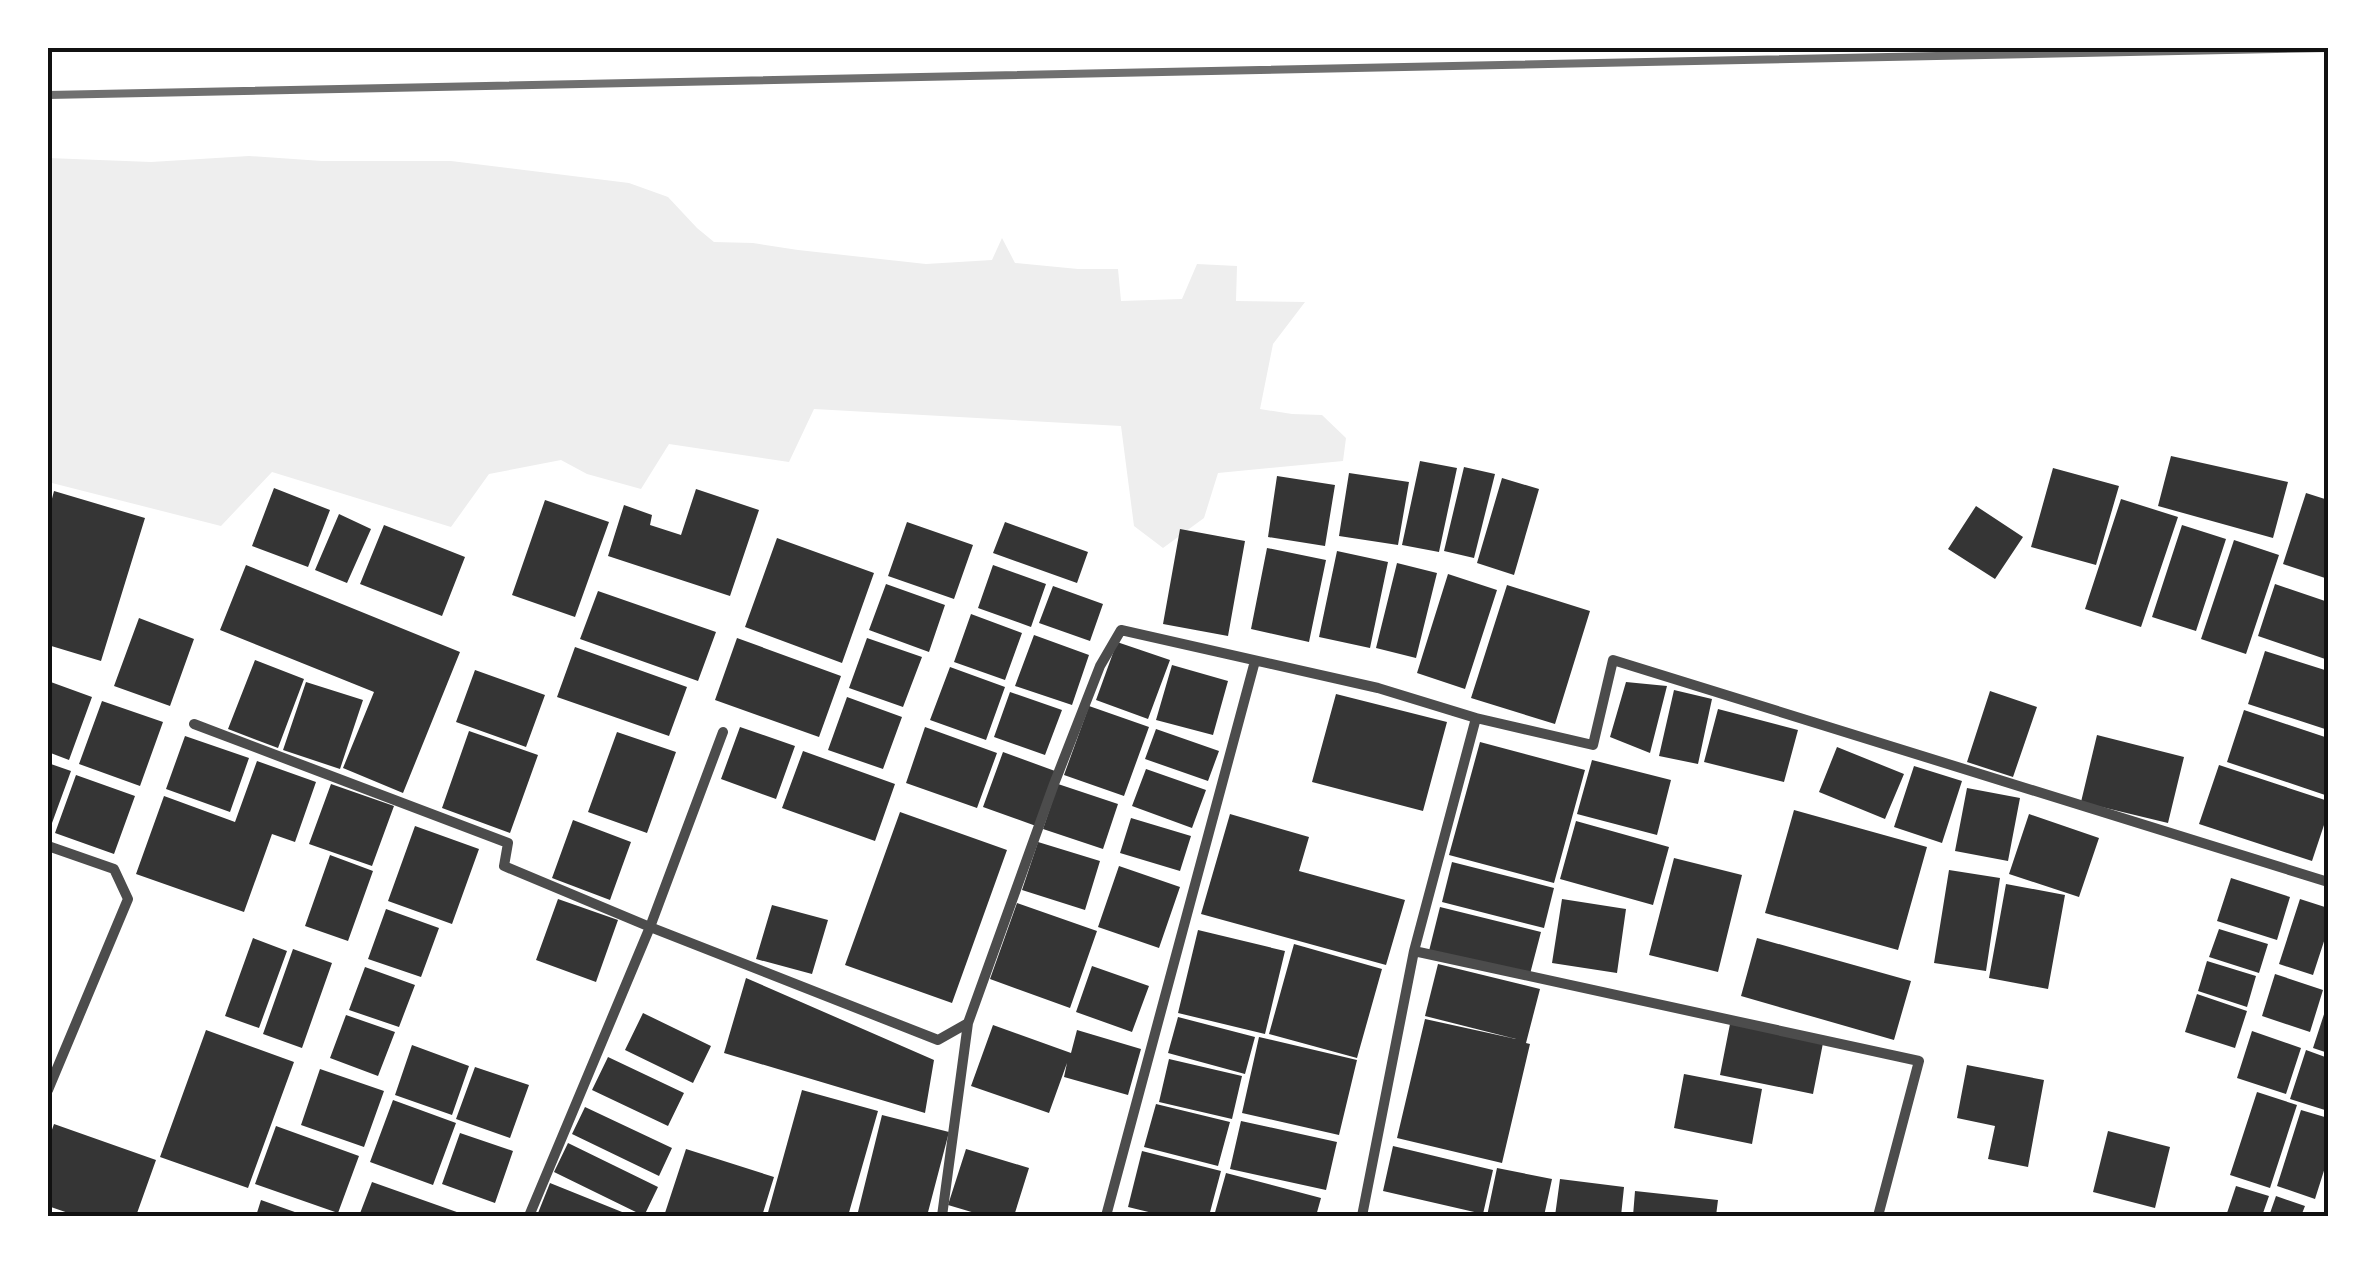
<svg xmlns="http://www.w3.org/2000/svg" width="2376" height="1264" font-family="'DM Sans',sans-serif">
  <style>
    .green { fill: #eee }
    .building { fill: #353535 }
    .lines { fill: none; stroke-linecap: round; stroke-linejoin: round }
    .minor { stroke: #4c4c4c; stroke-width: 10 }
    .rail { stroke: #707070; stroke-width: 8 }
    .neatline { fill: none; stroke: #111; stroke-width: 4 }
  </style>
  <rect width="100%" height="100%" fill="#fff"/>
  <path class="green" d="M249,156L322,161H451L629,183L668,197L697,228L714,242L753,243L798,250L926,264L992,260L1002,238L1015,263L1078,269H1118L1121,301L1182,299L1197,264L1237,266L1236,301L1305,302L1273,344L1260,409L1292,414L1322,415L1346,438L1343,461L1218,473L1204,518L1163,548L1134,526L1121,426L814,409L789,462L669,444L641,489L587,474L561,460L489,474L451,527L272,472L221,526L48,482V158L151,162Z"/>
  <path class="building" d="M2171,456L2288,482L2273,538L2158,506Z
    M1420,461L1457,468L1439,552L1402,545Z
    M1464,467L1495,474L1474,558L1444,551Z
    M2053,468L2119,486L2096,565L2031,547Z
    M1349,473L1409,482L1398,545L1339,536Z
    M1277,476L1335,485L1325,546L1268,537Z
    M1502,478L1539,489L1514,575L1477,563Z
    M274,488L330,510L308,567L252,546Z
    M696,489L759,510L730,596L608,556L624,505L652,515L650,525L681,535Z
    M54,491L145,518L101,661L48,645V514Z
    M2306,493L2328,500V579L2283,564Z
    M2121,499L2178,517L2141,627L2085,609Z
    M545,500L609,522L575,617L512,595Z
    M1976,506L2023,537L1995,579L1948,549Z
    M339,514L371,529L347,583L315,570Z
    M907,522L973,545L954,599L888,576Z
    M1005,522L1088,552L1077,583L993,553Z
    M384,525L465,557L442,616L360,584Z
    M2182,525L2226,539L2196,631L2152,617Z
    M1180,529L1245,541L1228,636L1163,624Z
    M777,538L874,573L842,663L745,627Z
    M2234,540L2279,555L2246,654L2201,639Z
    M1267,548L1326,560L1309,642L1251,629Z
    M1337,551L1388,562L1370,648L1319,637Z
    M1397,563L1437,573L1416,658L1376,648Z
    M246,565L460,652L403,793L343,768L374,692L220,630Z
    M993,565L1046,584L1031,627L978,608Z
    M1448,574L1497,590L1465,689L1417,673Z
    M886,584L945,605L929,652L869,630Z
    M2275,584L2328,602V660L2258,636Z
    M1507,585L1590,611L1555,724L1471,698Z
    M1053,586L1103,604L1090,641L1039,623Z
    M598,591L716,632L698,681L580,639Z
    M971,614L1022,633L1005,680L954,662Z
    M139,618L194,639L170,706L114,686Z
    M1034,635L1089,655L1072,705L1015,686Z
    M737,638L841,676L819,737L715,700Z
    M867,638L922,657L903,707L849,688Z
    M1117,642L1170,660L1148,719L1096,700Z
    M575,647L687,687L669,736L557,697Z
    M2265,651L2328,671V730L2248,704Z
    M255,660L304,679L278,748L228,729Z
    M1172,665L1228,681L1213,735L1156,720Z
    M950,667L1005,687L986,740L930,720Z
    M475,670L545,695L526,747L456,722Z
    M48,681L92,697L69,760L48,752Z
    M306,682L363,700L340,769L283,750Z
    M1626,682L1667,686L1650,753L1610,737Z
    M1674,690L1712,699L1698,764L1659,756Z
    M1990,691L2037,707L2013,777L1967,762Z
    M1010,692L1062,710L1045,755L994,737Z
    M1336,694L1447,722L1423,811L1312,782Z
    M847,697L902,717L883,769L828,750Z
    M102,701L163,722L140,786L79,764Z
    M1089,706L1149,727L1124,796L1064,775Z
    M1718,709L1798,730L1784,782L1704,762Z
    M2244,710L2328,738V796L2227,762Z
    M740,727L795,746L776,799L721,779Z
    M925,727L997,753L977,808L906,783Z
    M1156,729L1219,751L1208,781L1145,759Z
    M469,731L538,755L510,833L442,808Z
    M617,732L676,752L647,833L588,812Z
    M2097,735L2184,757L2168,823L2081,802Z
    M185,736L249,758L230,812L166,789Z
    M1480,742L1585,770L1554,883L1449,855Z
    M1837,747L1904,774L1885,819L1819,792Z
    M803,751L895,784L875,841L782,808Z
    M1003,752L1055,771L1036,826L983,807Z
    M1592,760L1671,780L1657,835L1577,814Z
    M257,761L316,782L295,842L272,834L244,912L136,874L164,796L235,822Z
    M48,763L71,771L48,834Z
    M2219,765L2328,801V813L2312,861L2199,824Z
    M1914,766L1962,781L1942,843L1894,827Z
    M1146,769L1206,790L1192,828L1132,806Z
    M76,775L135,796L114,854L55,833Z
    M331,784L394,806L372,866L309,844Z
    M1058,784L1118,804L1103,849L1043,829Z
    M1967,788L2020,798L2008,861L1955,851Z
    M1794,810L1927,847L1898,950L1765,913Z
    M900,812L1007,850L952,1003L845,965Z
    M1230,814L1309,837L1299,871L1405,900L1386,965L1201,914Z
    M2029,814L2099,838L2079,897L2009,874Z
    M1131,818L1191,836L1180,871L1120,853Z
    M573,820L631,842L610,900L552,878Z
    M1576,821L1669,847L1653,905L1560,879Z
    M415,826L479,849L452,924L388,901Z
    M1038,842L1100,861L1085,910L1022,890Z
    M330,855L373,871L348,941L305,926Z
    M1674,858L1742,875L1718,972L1649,955Z
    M1452,862L1554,888L1544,928L1442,902Z
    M1119,866L1180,887L1159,948L1098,927Z
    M1949,870L2000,878L1986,971L1934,963Z
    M2231,878L2290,897L2277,940L2217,921Z
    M2006,884L2065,895L2048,989L1989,978Z
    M558,899L618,920L596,982L536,960Z
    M1562,899L1626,909L1617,973L1552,963Z
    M2300,899L2328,908V929L2313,975L2279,964Z
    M1017,903L1097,931L1070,1008L990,979Z
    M772,905L828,920L812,974L756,959Z
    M1440,907L1541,932L1530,974L1429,951Z
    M386,909L439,928L421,977L368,959Z
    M2219,929L2268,944L2259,973L2209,957Z
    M1198,930L1285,951L1265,1034L1178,1013Z
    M253,938L287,951L259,1028L225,1016Z
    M1757,938L1911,981L1894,1040L1741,996Z
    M1294,944L1382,969L1357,1058L1269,1034Z
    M293,949L332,963L302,1048L263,1034Z
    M2207,961L2256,976L2247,1007L2198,991Z
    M1438,964L1540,989L1526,1043L1530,1044L1502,1163L1397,1138L1425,1019L1516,1039L1425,1016Z
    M1092,966L1149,986L1132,1032L1076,1012Z
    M365,967L415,985L399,1027L349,1010Z
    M2275,974L2323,990L2310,1032L2262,1016Z
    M746,978L934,1060L925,1113L724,1053Z
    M2197,994L2247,1011L2235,1048L2185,1032Z
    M2328,1002V1053L2313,1048Z
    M643,1013L711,1046L693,1083L625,1050Z
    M346,1015L395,1032L378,1076L330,1058Z
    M1178,1017L1255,1037L1245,1074L1168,1053Z
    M1730,1024L1823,1043L1813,1094L1720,1075Z
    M993,1025L1071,1053L1077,1030L1141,1049L1128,1095L1064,1077L1067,1063L1049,1113L971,1086Z
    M206,1030L294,1062L248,1188L160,1157Z
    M2252,1031L2301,1048L2286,1094L2237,1078Z
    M1259,1037L1357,1060L1339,1135L1242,1113Z
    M412,1045L469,1066L452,1115L395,1095Z
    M2306,1050L2328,1058V1111L2290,1099Z
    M608,1057L684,1093L668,1126L592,1090Z
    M1169,1059L1242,1076L1232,1119L1159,1102Z
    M1967,1065L2044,1080L2028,1167L1988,1159L1995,1126L1957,1118Z
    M475,1067L529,1085L510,1138L456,1119Z
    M320,1069L384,1091L364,1147L301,1125Z
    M1684,1074L1762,1089L1752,1144L1674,1128Z
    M802,1090L878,1111L848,1216H767Z
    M2257,1092L2297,1105L2270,1188L2230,1175Z
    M393,1100L456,1123L433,1185L370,1162Z
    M1156,1104L1230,1122L1218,1166L1144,1147Z
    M585,1107L672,1148L659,1176L572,1134Z
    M2301,1110L2328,1118V1158L2315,1199L2277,1186Z
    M882,1115L949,1132L927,1216H857Z
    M1241,1121L1337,1142L1326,1190L1230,1169Z
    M54,1124L156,1160L136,1216H77L48,1206V1141Z
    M276,1126L359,1156L338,1213L255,1184Z
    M2108,1131L2170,1147L2155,1208L2093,1192Z
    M460,1133L513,1151L495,1203L442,1184Z
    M568,1143L658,1187L644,1216L554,1172Z
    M1393,1146L1493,1170L1483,1214L1383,1191Z
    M686,1149L774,1177L762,1216H664Z
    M966,1149L1029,1168L1014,1216H985L948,1205Z
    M1142,1151L1221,1171L1209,1216H1165L1128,1207Z
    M1497,1168L1552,1179L1544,1216H1487Z
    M1226,1173L1321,1198L1316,1216H1214Z
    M1560,1179L1624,1187L1621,1216H1555Z
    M372,1182L468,1216H359Z
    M550,1183L632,1216H547L538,1213Z
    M2236,1186L2269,1196L2262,1216H2226Z
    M1635,1191L1718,1200L1716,1216H1633Z
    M2276,1196L2305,1206L2301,1216H2269Z
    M261,1200L306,1216H256Z"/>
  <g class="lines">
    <path class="minor" d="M194,724L508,843L504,866L650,927L938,1040L968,1023
      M48,846L114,869L128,899L48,1090
      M529,1216L650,927L723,732
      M942,1216L968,1023L1054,784L1100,666L1121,630L1378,688L1476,718
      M1106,1216L1255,661
      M1362,1216L1414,951
      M1878,1216L1919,1061L1414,951L1476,718L1593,745L1613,660L2328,882"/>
    <path class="rail" d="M48,95L2328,48"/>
  </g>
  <rect width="2376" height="1264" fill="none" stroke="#ffffff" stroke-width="100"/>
  <rect x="50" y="50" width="2276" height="1164" class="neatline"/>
</svg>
